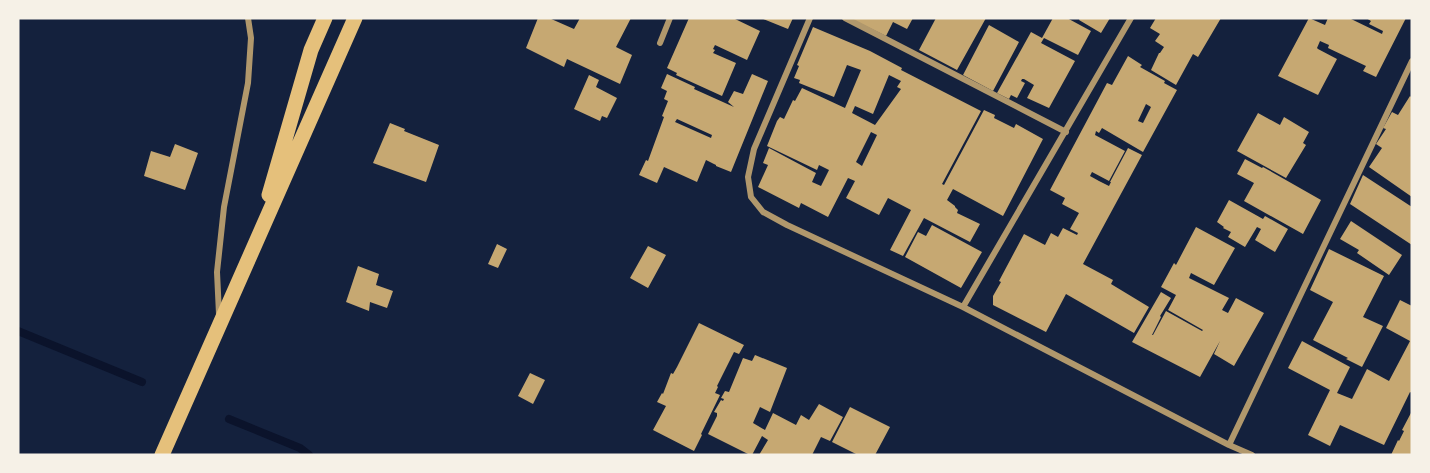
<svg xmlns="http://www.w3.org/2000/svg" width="1430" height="473" font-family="'IBM Plex Sans',sans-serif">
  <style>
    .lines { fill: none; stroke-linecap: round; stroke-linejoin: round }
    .stream { stroke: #0b132b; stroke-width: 8 }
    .building { fill: #c6a872; fill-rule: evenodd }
    .minor { stroke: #b1986c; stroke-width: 6 }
    .primary { stroke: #e5c07b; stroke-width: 15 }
  </style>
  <rect width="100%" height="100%" fill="#14213d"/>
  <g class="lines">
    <path class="stream" d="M18,331L142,382
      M229,419L300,448L309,455"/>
  </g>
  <path class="building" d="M538,18H549L574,29L580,18H631L616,47L632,55L620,84L567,59L564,67L526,48Z
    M689,18H733L760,31L747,60L715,45L713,49L715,50L713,53L736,63L722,96L676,75L677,73L667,68Z
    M761,18H793L788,29Z
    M849,18H913L907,29L893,22L886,36Z
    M936,18H986L957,70L919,50Z
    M1053,18H1067L1091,31L1078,55L1044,38L1041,43L1075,61L1049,108L1027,98L1034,85L1024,79H1022L1021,81L1025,83L1017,98L1011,95L1009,99L997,93L1031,32L1042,38Z
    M1080,18H1110L1101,33L1079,20Z
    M1156,18H1221L1198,57L1193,54L1176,85L1151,70L1159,53H1160L1164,47L1155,41L1160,34L1150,28Z
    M1309,18L1325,25L1328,18H1349L1382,34L1383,31L1369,24L1371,21L1366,18H1406L1376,77L1363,71L1366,66L1328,48L1329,45L1320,41L1317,48L1318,49L1337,59L1318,95L1278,76Z
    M989,25L1019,42L993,91L963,75Z
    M813,27L870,51L902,68L901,70L981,111L942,184L944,185L984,110L995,115L994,118L1014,128L1016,124L1043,139L1003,216L953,189L947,200L955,206V207L958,210L957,213L980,224L970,242L924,218L903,256L890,250L911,210L888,198L879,215L846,198L855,181L848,178L828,217L801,203L799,208L758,187L768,165L763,163L769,148L816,173L812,182L821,186L829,170L819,165L817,170L767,146L777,121L780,117L784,119L793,100L795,101L802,88L845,108L861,70L847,65L834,97L799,83L800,80L794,78L799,66L797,65ZM889,75L901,81L897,87L901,89L875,125L852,113L855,106L873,114ZM871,132L877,135L862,166L856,162Z
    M1128,56L1142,65L1140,67L1165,81L1164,83L1177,90L1143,152L1102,128L1099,133L1096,131L1095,135L1125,151L1109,181L1092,172L1090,176L1099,181L1109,186L1111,182H1110L1128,148L1142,155L1083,264L1113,280L1111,284L1149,307L1134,333L1066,294L1046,332L993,305V296L1001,282L999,281L1024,234L1045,245L1051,233L1058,237L1063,228L1077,235L1078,233L1070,229L1079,213L1062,204L1065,198L1050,190L1107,83L1112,85ZM1146,104L1151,107L1143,123L1138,121Z
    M667,74L695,87L694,89L734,107L728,102L734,91L743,94L752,74L768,81L731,172L716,166V165L706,160L697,182L664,167L657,183L639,175L646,160L648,161L664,117L662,116L668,101L664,99L667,91L661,88ZM677,119L712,135L711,138L675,122Z
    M589,75L599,80L596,87L617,98L607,118L602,116L600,121L574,109Z
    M1410,96L1412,98V197L1369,167L1382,148L1376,144L1386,129L1383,128L1392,112L1398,115Z
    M1258,113L1280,125L1284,117L1309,132L1303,143L1306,145L1286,178L1237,151Z
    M390,123L405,129L404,131L439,145L426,182L373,163Z
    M175,144L198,153L185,190L144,176L151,151L170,157Z
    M1245,159L1262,168L1263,167L1321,200L1303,234L1244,201L1254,183L1237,174Z
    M1363,175L1412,207V245L1350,204Z
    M1229,200L1263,219L1265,216L1288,229L1275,252L1255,240L1261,229L1257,227L1245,247L1228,237L1231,232L1223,228L1224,227L1217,222Z
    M1351,221L1402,255L1389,275L1357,253L1359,250L1340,239Z
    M932,225L982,252L961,288L905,257L918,232L926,236Z
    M1196,227L1235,248L1214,285L1191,273L1189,278L1229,298L1222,310L1228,313L1236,298L1264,313L1234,366L1214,354L1220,341L1200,377L1132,342L1161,292L1171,298L1160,316L1161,317L1152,335H1153L1166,311L1202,331L1203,330L1168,310L1176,295L1161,287L1174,263L1176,265Z
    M497,244L507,249L498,268L488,264Z
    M648,246L666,255L648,288L630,278Z
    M1329,249L1384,276L1363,317L1383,326L1362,367L1346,359L1348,358L1313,340L1333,302L1310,290Z
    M358,266L379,274L376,285L393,291L387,308L370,302L369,311L346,302Z
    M1400,300L1412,306V393L1410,392L1384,445L1340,425L1330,446L1308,435L1330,390L1288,368L1302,341L1350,367L1337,393L1352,399L1367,369L1389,381L1409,343L1410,341L1386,328Z
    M699,323L744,345L739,354L734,352L717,386L718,387L715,393L720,395L701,434L702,435L694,451L653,430L666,406L657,402L662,393L663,394L671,373L673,374L677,367Z
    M755,355L787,368L770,412L760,407L753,423L765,430L773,413L796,425L801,415L809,420L819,404L843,417L830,441L821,437L812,455H759L768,440L762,436L752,455H750L708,434L717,416V413L714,412L721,400L723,401L724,399L721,398L725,391L729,392L743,358L752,361Z
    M530,373L545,380L533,404L518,396Z
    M850,407L890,427L875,455H858L832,442Z
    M1412,411V455H1391L1398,440L1399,441L1404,431L1402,430Z"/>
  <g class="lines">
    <path class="minor" d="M810,18L754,149L748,177L751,197L763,212L787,225L963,307L1229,445L1252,455
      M845,18L1066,132
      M660,43L670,18
      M963,307L1131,18
      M219,314L217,272L224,207L248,83L251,38L248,18
      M1229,445L1412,61"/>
    <path class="primary" d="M269,195L311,50L325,18
      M162,455L355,18"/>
  </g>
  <rect width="1430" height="473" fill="none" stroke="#f6f1e7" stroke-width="39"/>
</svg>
